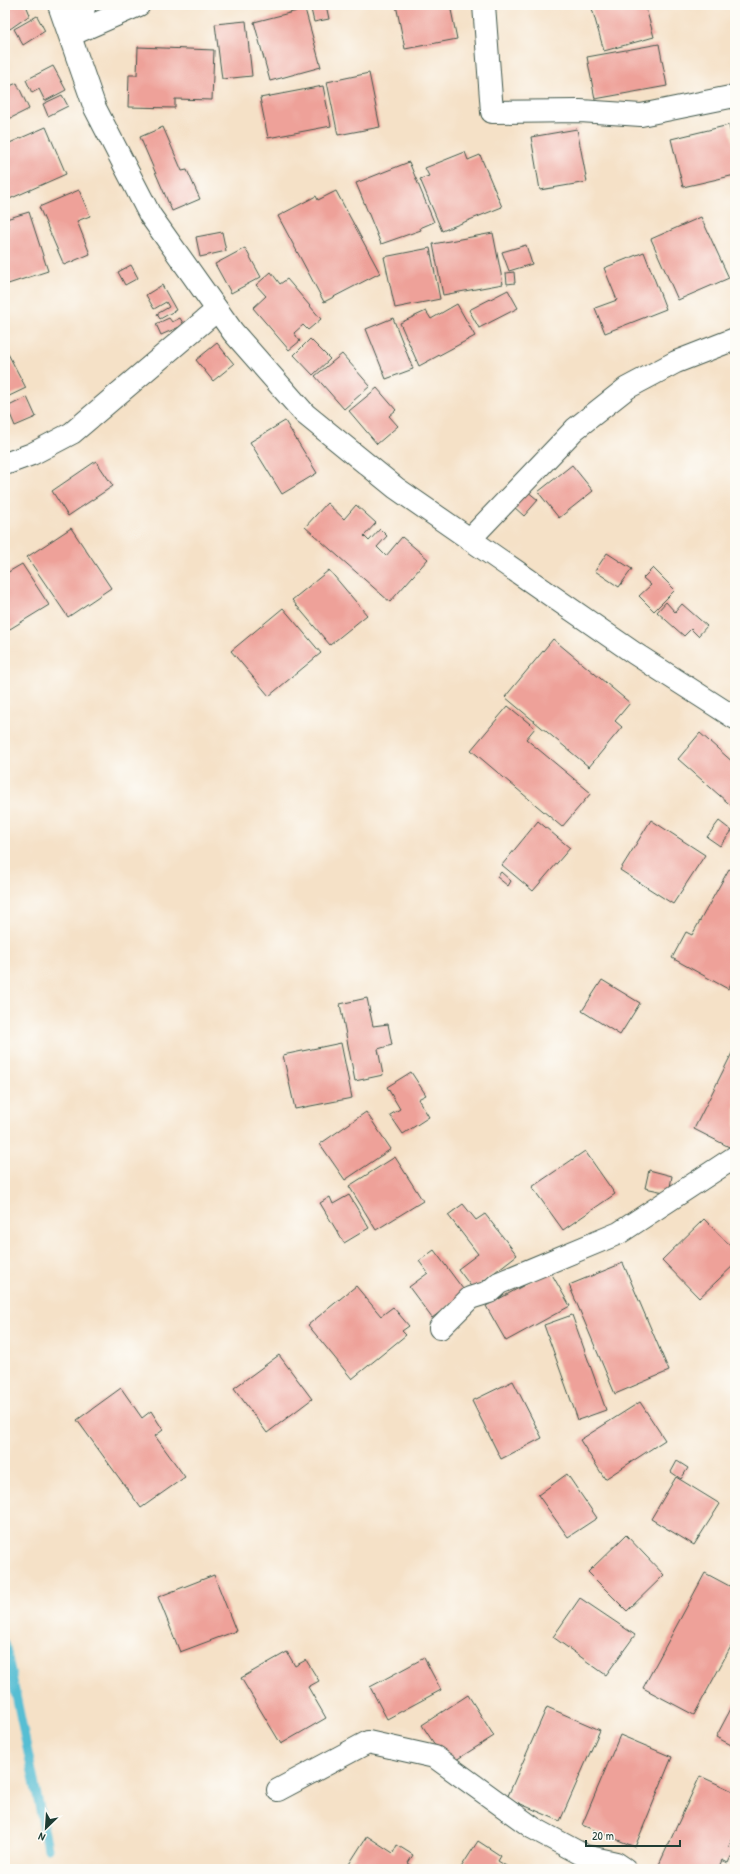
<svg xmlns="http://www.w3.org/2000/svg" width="740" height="1874" font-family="'Patrick Hand',sans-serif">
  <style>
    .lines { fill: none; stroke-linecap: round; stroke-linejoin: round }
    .stream { stroke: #56bed3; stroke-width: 9 }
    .building { fill: #eea199 }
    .minor-casing { stroke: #3f564a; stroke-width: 24 }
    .tertiary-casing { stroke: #3f564a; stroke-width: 24 }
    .minor { stroke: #fff; stroke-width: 22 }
    .tertiary { stroke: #fff; stroke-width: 22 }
  </style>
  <rect width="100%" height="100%" fill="#fdfcf7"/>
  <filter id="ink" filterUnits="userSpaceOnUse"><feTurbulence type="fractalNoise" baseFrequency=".025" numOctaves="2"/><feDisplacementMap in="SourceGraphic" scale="8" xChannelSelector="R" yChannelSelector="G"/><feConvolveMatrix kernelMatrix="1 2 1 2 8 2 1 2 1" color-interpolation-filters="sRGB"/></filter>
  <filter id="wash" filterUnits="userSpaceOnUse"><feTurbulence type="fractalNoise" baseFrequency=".012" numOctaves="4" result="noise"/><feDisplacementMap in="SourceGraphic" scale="16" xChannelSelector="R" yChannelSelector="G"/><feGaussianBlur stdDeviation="0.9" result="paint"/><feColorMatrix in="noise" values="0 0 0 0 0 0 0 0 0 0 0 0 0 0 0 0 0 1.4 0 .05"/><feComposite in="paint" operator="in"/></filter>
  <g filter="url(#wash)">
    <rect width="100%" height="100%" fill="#f5e1c7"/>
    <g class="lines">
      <path class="stream" d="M5,1643L48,1848"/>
    </g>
    <g id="blocks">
      <path class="building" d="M5,5H26L30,15L10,29L5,22Z
        M310,5H326L329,19L314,22Z
        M396,5H450L457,39L405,49Z
        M591,5H645L654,37L604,51Z
        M305,9L321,67L270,81L254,22Z
        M37,16L45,31L23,45L14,29Z
        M246,21L252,76L222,79L215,24Z
        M659,44L667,86L595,99L587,57Z
        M138,47L214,50L212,100L175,99V108L128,107L129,75H137Z
        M53,66L66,90L45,101L39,89L32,93L26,80Z
        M369,73L380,127L338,135L327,82Z
        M17,83L29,109L5,121V88Z
        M323,86L331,126L268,138L260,98Z
        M62,95L68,106L48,116L43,104Z
        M729,125L735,151V175L683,187L671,139Z
        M46,127L66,174L5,201V145Z
        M163,127L182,171L187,170L200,199L172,211L140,137Z
        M577,129L587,182L540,190L531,137Z
        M465,152L468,160L480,155L502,207L442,231L420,179L429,176L425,168Z
        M409,162L434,222L420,228L421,230L381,244L356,183Z
        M79,190L90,216L77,221L90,254L64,265L39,207Z
        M336,191L380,273L324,302L278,216L316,196L318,200Z
        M29,212L48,271L5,285V228L9,227L6,219Z
        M701,217L729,278L678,300L651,239Z
        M222,232L226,251L200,257L196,237Z
        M493,233L503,284L443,295L433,244Z
        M526,245L532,264L509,271L502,252Z
        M245,248L261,277L231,293L215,264Z
        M430,248L440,299L395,308L384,257Z
        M644,252L666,309L605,333L595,308L617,300L604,268Z
        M131,265L138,278L125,285L118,272Z
        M271,272L280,284L287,279L321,319L308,330L303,325L294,333L300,341L289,350L253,308L266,296L256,285Z
        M514,272L515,283L507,284L506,273Z
        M162,285L176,310L160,319L157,314L169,307L166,302L154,309L146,295Z
        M508,290L518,308L479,328L469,310Z
        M457,304L475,336L419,366L400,323L426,311L431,319Z
        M169,318L172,322L180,318L184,325L161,335L156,324Z
        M393,318L413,369L386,379L366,329Z
        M310,339L330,359L313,375L294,355Z
        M217,343L234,364L213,381L196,360Z
        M5,348L26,388L5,398Z
        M342,354L370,386L344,409L315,376Z
        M377,388L396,410L389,416L398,426L377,444L349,411Z
        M27,397L36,417L15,426L7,407Z
        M285,421L317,473L282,494L250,442Z
        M96,461L113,486L68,516L52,491Z
        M572,465L593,491L559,518L538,492Z
        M527,491L538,500L524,516L513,506Z
        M327,503L344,519L356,505L376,523L364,536L369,541L380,529L387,536L377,547L386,556L402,537L428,559L390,602L305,527Z
        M71,528L111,588L68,617L27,557Z
        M607,553L632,569L619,587L595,571Z
        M22,564L49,605L5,632V574Z
        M653,568L675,590L654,611L639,596L651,585L643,578Z
        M329,570L367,615L330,645L292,600Z
        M666,602L675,612L682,604L707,626L698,636L691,629L684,636L657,612Z
        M283,608L321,653L269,696L231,651Z
        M553,639L630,703L615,721L622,727L589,767L505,697Z
        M508,706L535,728L526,739L591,793L562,827L471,750Z
        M700,733L735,764V809L678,759Z
        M651,820L705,855L673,904L620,870Z
        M538,821L570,848L533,891L502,865Z
        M719,821L732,831L720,846L707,837Z
        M729,869L735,872V976L728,989L672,958L686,932L692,935Z
        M501,872L511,881L508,886L497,877Z
        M602,980L640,1003L620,1035L582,1011Z
        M367,998L373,1026L388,1024L392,1045L378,1049L383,1075L355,1081L340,1004Z
        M341,1043L352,1098L295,1109L283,1055Z
        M735,1047V1150L694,1129Z
        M411,1072L426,1095L418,1099L429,1117L403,1134L390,1115L400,1109L387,1087Z
        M366,1112L391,1149L345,1180L320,1144Z
        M585,1151L615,1194L563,1230L532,1187Z
        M395,1157L423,1201L376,1230L349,1186Z
        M649,1170L672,1176L669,1193L645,1188Z
        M349,1195L369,1228L344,1243L320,1203L330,1197L333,1204Z
        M463,1204L476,1220L485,1214L517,1255L473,1289L458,1269L478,1254L448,1215Z
        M704,1219L735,1251V1264L699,1298L662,1260Z
        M434,1250L466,1293L432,1318L409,1287L428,1273L419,1261Z
        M623,1263L669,1371L615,1394L569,1285Z
        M550,1271L570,1306L506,1341L486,1306Z
        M356,1286L381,1316L393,1307L409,1326L402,1331L406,1335L352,1379L308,1325Z
        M572,1315L606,1410L578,1420L544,1325Z
        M279,1355L312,1399L267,1433L234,1388Z
        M513,1381L542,1438L501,1459L472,1401Z
        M121,1388L142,1418L151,1411L163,1430L155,1436L185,1477L141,1508L77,1420Z
        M640,1402L665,1440L605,1479L580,1440Z
        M677,1461L688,1468L681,1479L671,1472Z
        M567,1474L597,1518L568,1537L538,1495Z
        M676,1477L720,1504L694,1545L651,1519Z
        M626,1535L664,1575L627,1611L588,1572Z
        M705,1573L735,1589V1639L694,1715L643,1688Z
        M214,1575L236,1631L180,1652L158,1597Z
        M580,1598L635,1635L606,1675L553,1637Z
        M287,1652L295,1666L306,1660L319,1681L308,1687L326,1718L281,1744L241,1678Z
        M424,1658L441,1690L387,1719L370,1687Z
        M468,1695L494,1736L448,1765L422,1725Z
        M735,1701V1747L716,1737Z
        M547,1707L600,1730L560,1821L507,1798Z
        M620,1735L672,1757L635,1847L582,1825Z
        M700,1776L735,1792L733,1801L735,1802V1832L729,1846L735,1848L728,1863L722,1860L718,1869H657Z
        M367,1836L393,1853L397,1845L413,1855L408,1863L417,1869H346Z
        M478,1841L501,1856L498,1861L511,1869H460Z"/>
    </g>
  </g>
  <g filter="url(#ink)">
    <use href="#blocks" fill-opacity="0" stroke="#3f564a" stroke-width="1"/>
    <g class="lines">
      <defs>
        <path id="minor" d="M484,5L492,112L580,111L641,115L735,96
          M75,33L139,5
          M70,34L75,33L85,5
          M5,464L32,454L72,433L217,310
          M470,539L575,429L627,388L676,362L735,339
          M440,1328L470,1298L489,1292L499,1283L619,1233L735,1157
          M278,1790L368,1742L435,1757L533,1828L585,1856L616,1863L625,1869"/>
        <path id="tertiary" d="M59,5L95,108L150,215L233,332L305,414L396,488L634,653L735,718"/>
      </defs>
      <use href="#minor" class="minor-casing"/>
      <use href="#tertiary" class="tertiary-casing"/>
      <use href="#minor" class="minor"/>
      <use href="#tertiary" class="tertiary"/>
    </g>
  </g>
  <rect width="740" height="1874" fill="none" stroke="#fdfcf7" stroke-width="20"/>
  <g transform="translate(46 1828) rotate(205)" stroke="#fdfcf7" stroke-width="3" paint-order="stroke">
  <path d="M0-3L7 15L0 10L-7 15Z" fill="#1f3d34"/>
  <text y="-6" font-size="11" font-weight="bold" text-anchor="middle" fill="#1f3d34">N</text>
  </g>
  <path d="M586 1840v6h94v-6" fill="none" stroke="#1f3d34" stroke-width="2"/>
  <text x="592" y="1840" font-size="12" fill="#1f3d34" stroke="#fdfcf7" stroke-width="3" paint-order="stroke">20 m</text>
</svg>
